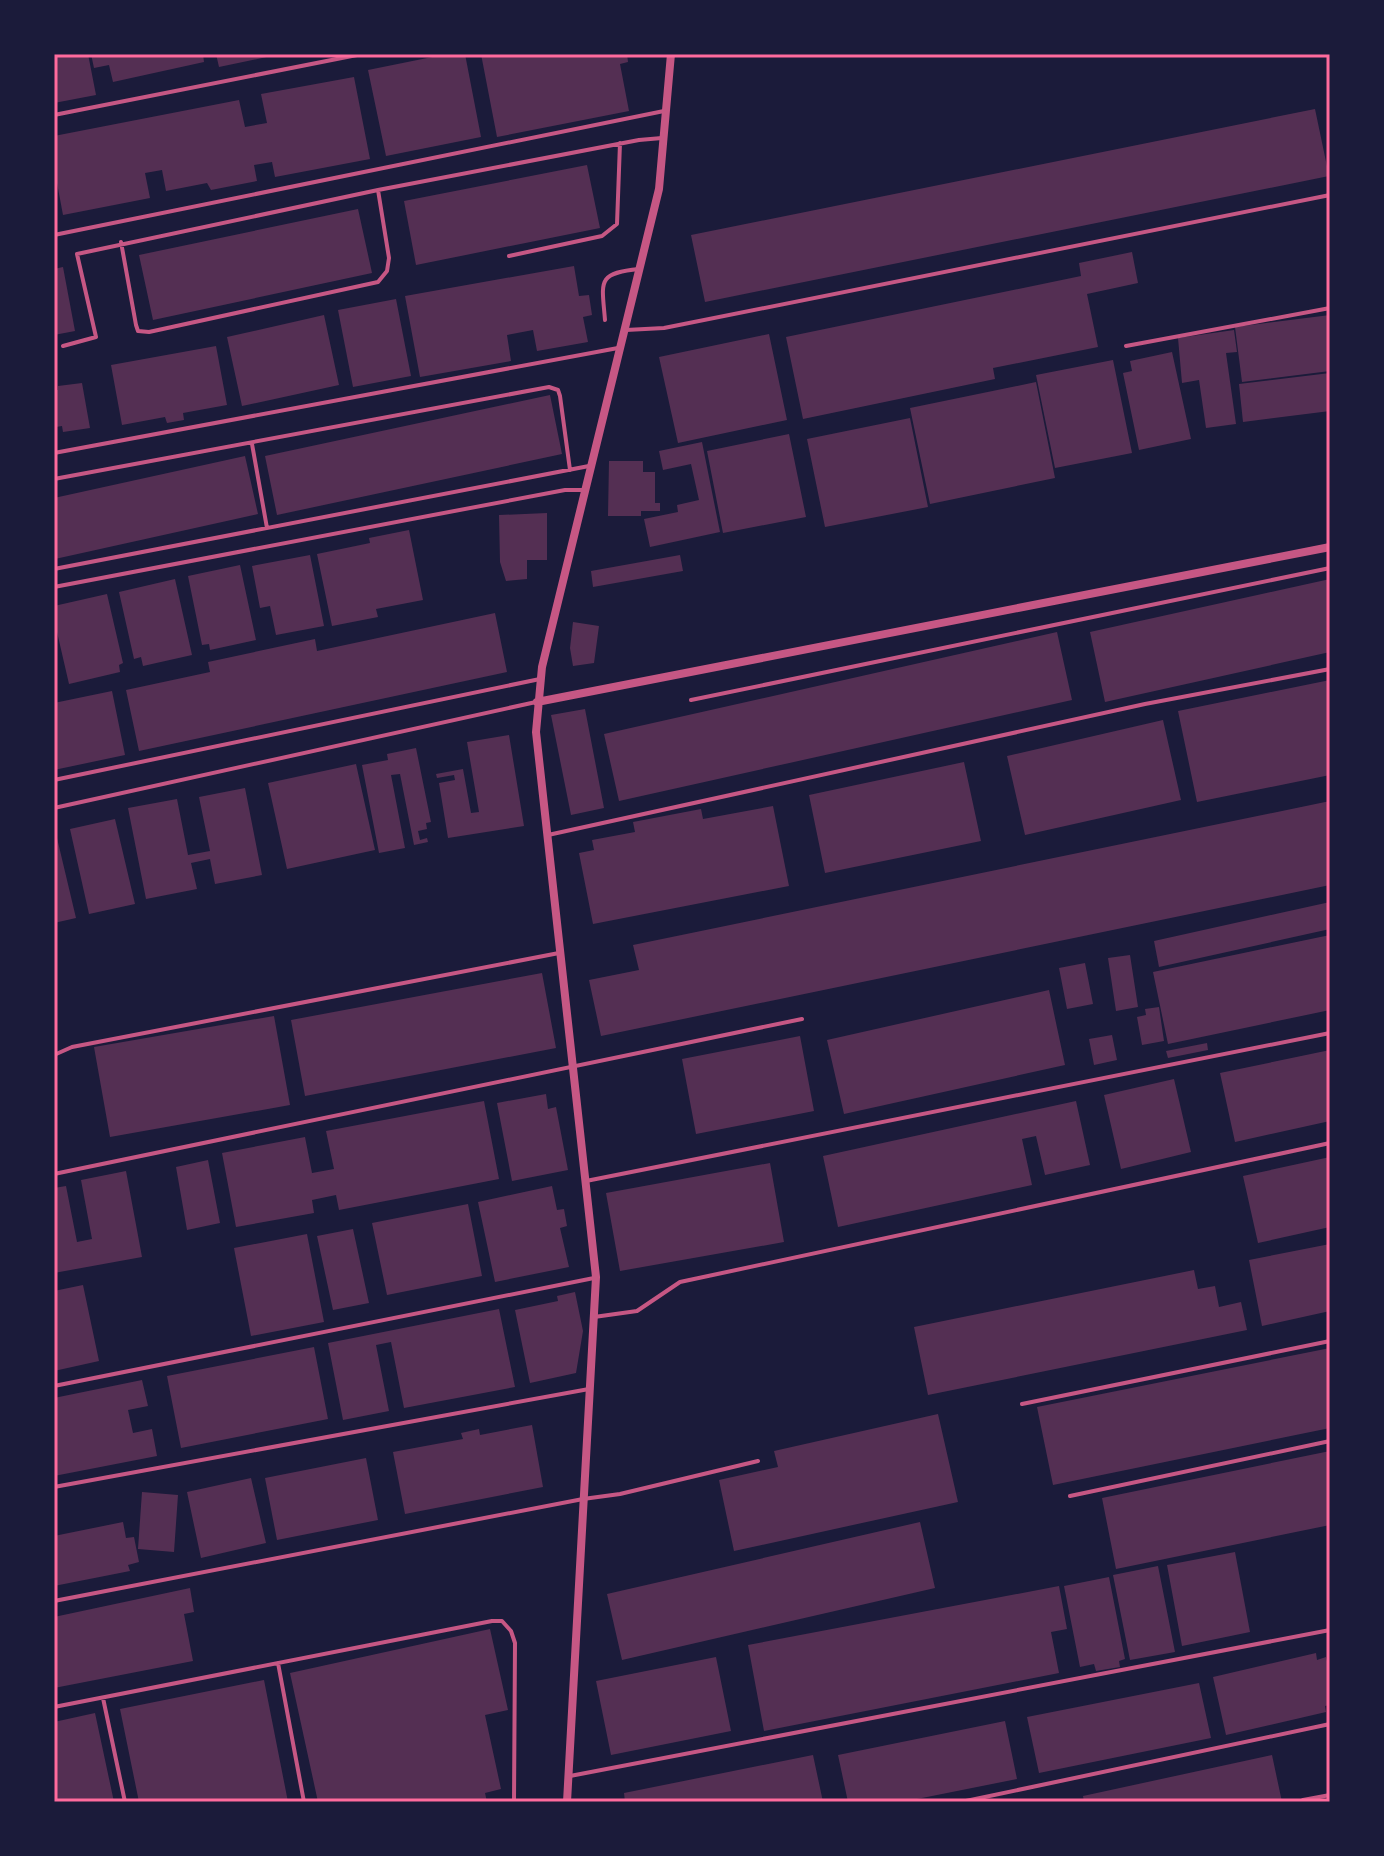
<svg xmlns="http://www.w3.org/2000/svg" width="1384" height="1856" font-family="'Exo 2',sans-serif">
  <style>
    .building { fill: #542f53 }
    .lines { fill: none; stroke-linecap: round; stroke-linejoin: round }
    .service { stroke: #c65784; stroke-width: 4 }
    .minor { stroke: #c65784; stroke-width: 8 }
    .neatline { fill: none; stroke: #ff6b9d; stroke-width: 3 }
  </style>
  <rect width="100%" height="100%" fill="#1b1b3a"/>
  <path class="building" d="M54,54H88L96,95L54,103Z
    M91,54H203L204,62L113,82L109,65L94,68Z
    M216,54H276V55L219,67Z
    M447,54H465L481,137L386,156L368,70Z
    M481,54H627L628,62L620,64L629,111L497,137Z
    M354,77L370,159L275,177L272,162L254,165L257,181L211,190L207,183L166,191L162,170L145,173L150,198L63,215L54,167V136L239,100L245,127L267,123L261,94Z
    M1315,109L1329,176L705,302L691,235Z
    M587,165L600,228L416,265L404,201Z
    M358,209L372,273L153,320L139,255Z
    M1132,252L1138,283L1087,294L1098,347L993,368L995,379L803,419L786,337L1081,276L1079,263Z
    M574,266L579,296L589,295L592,315L583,317L588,342L537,351L533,330L507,335L511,361L420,377L405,296Z
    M63,267L75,331L54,335V269Z
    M396,299L411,376L353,387L338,310Z
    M324,315L339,385L242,406L227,337Z
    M1330,315V371L1242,382L1235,327Z
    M1234,330L1237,352L1226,353L1236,424L1206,428L1199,380L1182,383L1178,338Z
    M769,334L787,420L678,443L659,357Z
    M216,346L227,405L183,413L184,420L167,423L165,417L122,425L111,365Z
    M1172,352L1191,439L1139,450L1123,373L1132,371L1130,361Z
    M1113,360L1132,453L1055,468L1036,375Z
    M1330,373V411L1243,422L1239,384Z
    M1036,382L1055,478L930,504L910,408Z
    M82,383L90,428L63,432L62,426L56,427L57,432H54V390H58V386Z
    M550,395L562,454L277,515L265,456Z
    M910,418L928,507L825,527L807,439Z
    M789,434L806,517L723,533L707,451Z
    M702,442L720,532L650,547L644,519L678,512L677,505L699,500L691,464L663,470L659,451Z
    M245,456L258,514L55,559L54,498Z
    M609,461H643V472H655V503H660V511H641V516H608Z
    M547,513V560H527V579L506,581L500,562L499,515Z
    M409,530L423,600L376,609L378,617L332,626L317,554L370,543L369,538Z
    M310,555L324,626L276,635L270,606L260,608L252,566Z
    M680,555L683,571L593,587L591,571Z
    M240,565L256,640L210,650L209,644L202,645L188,576Z
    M175,579L192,655L143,666L141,657L134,659L119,592Z
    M1330,579V652L1105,702L1090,632Z
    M107,594L123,663L119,665L120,672L69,684L54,619V606Z
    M495,613L507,672L139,751L126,690L210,672L208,662L315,639L317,651Z
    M573,622L599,626L594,663L573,666L570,648Z
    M1057,632L1072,700L619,801L604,734Z
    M1330,680V775L1197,802L1178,711Z
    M112,691L125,755L54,770V703Z
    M585,709L604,808L571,815L551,715Z
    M1163,720L1181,800L1025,835L1007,756Z
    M509,735L524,826L448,838L439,783L455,780L454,775L437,778L436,774L463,769L471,813L479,812L467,742Z
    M416,748L431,822L426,823L427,829L418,831L420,840L427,838L428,842L414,845L400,774L391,775L405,848L379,853L362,765L388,760L387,754Z
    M964,762L981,841L825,873L809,795Z
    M356,764L375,850L287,869L268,783Z
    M245,788L262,875L215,884L210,859L191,863L197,889L146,899L128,808L177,799L188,855L210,851L199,797Z
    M1330,801V885L601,1036L589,980L639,970L633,945Z
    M773,806L789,886L593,924L579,853L594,850L592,840L635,832L633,822L701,809L703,819Z
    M115,819L135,904L89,914L70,829Z
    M57,838L76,918L54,923V839Z
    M1330,902V929L1159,967L1154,941Z
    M1330,935V1010L1168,1044L1153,972Z
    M1130,955L1138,1007L1116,1011L1108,958Z
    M1085,963L1093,1004L1067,1009L1059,968Z
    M542,973L556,1048L305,1096L291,1020Z
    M1049,990L1065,1065L844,1114L827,1040Z
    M1159,1007L1164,1041L1142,1045L1137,1017L1146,1015L1145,1009Z
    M274,1016L290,1105L110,1137L94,1047Z
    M1112,1035L1117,1060L1094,1065L1089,1039Z
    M800,1036L814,1111L696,1134L682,1059Z
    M1207,1043L1208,1050L1168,1058L1166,1051Z
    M1330,1050V1121L1235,1142L1220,1073Z
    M1174,1079L1191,1152L1121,1169L1104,1095Z
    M546,1094L548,1109L556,1107L568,1170L512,1181L497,1103Z
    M484,1101L499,1179L339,1210L336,1195L312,1200L314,1213L236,1227L222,1153L305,1137L312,1173L334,1169L326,1131Z
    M1076,1101L1090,1165L1045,1175L1036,1136L1022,1139L1032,1185L838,1227L823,1156Z
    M1330,1157V1227L1258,1243L1243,1176Z
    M208,1160L220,1223L187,1230L176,1167Z
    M770,1163L784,1242L620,1271L606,1193Z
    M126,1171L142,1257L54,1273V1188L66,1186L77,1242L92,1239L81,1180Z
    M552,1186L557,1210L564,1209L567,1226L560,1228L569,1267L495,1282L478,1202Z
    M468,1204L482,1276L387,1295L372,1223Z
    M353,1229L369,1303L333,1310L317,1236Z
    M307,1234L324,1322L251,1336L234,1248Z
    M1330,1244V1311L1262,1326L1249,1260Z
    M1194,1270L1198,1289L1215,1286L1219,1307L1241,1302L1247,1330L928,1395L914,1327Z
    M83,1285L99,1361L54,1371V1291Z
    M575,1292L583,1331L576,1373L530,1383L515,1310L558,1301L557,1296Z
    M499,1309L515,1387L404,1408L391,1342L376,1345L389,1411L343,1420L328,1343Z
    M314,1347L328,1419L181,1448L167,1376Z
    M1330,1348V1428L1053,1485L1037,1407Z
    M142,1380L148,1406L128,1410L133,1433L152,1429L157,1456L54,1476V1398Z
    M938,1414L958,1502L734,1551L719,1480L778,1467L774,1451Z
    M532,1425L543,1487L405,1514L393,1452L463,1439L461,1433L479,1429L480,1435Z
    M1330,1451V1525L1116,1569L1102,1498Z
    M366,1458L378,1520L277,1540L265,1478Z
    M251,1478L266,1543L201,1558L187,1492Z
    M142,1492L178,1495L174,1552L138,1549Z
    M123,1522L126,1538L134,1537L139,1562L128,1565L130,1571L54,1586V1536Z
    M920,1522L935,1588L622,1660L607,1594Z
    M1235,1552L1250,1632L1182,1646L1167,1565Z
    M1158,1566L1175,1652L1130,1660L1113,1575Z
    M1109,1577L1125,1659L1119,1661L1120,1667L1096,1671L1094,1664L1080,1667L1064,1586Z
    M1059,1586L1067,1629L1051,1632L1059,1673L764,1731L748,1645Z
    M190,1588L194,1612L184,1614L193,1661L54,1688V1617Z
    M490,1629L508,1710L485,1715L501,1789L485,1793L487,1802H318L290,1673Z
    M1316,1653L1317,1660L1326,1657L1330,1674V1705L1325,1706L1326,1712L1226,1735L1213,1677Z
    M716,1657L731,1731L611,1755L596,1681Z
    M264,1680L288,1802H139L120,1709Z
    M1199,1683L1211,1738L1039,1773L1027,1717Z
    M95,1713L114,1802H54V1722Z
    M1005,1721L1017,1779L902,1802H848L838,1755Z
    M813,1755L823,1802H625L624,1793Z
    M1272,1755L1282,1802H1084L1083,1796Z"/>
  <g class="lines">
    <path class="service" d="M54,115L362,54
      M54,235L664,111
      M121,242L136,325L138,331L149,332L378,282L387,271L389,258L378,190
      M509,256L602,236L617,224L620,143
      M605,320C602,282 596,273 639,269
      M626,330L664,328L1330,195
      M63,346L96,337L77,254L378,190L639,140L662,138
      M1126,346L1330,308
      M252,444L267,528
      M54,453L618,348
      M54,479L549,387L558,390L560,396L570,470
      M54,569L589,466
      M54,587L565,490H585
      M691,700L1330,568
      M54,780L540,679
      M54,808L536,702
      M548,835L1145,704L1330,669
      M54,1055L72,1047L559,953
      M54,1174L802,1019
      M586,1181L1330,1033
      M594,1317L637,1311L680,1282L1330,1143
      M54,1386L594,1278
      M1022,1404L1330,1341
      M54,1487L589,1389
      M1070,1496L1330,1441
      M54,1601L583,1499L620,1494L758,1461
      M278,1663L304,1802
      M103,1698L125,1802
      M54,1707L492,1621H502L511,1631L515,1643L514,1802
      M570,1776L1330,1630
      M1303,1800L1330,1795
      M961,1802L1330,1724"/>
    <path class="minor" d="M537,702L1330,547
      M567,1802L596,1277L536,732L542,667L659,189L671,54"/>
  </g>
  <rect width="1384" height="1856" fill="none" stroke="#1b1b3a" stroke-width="112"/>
  <rect x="56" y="56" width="1272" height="1744" class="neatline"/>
</svg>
